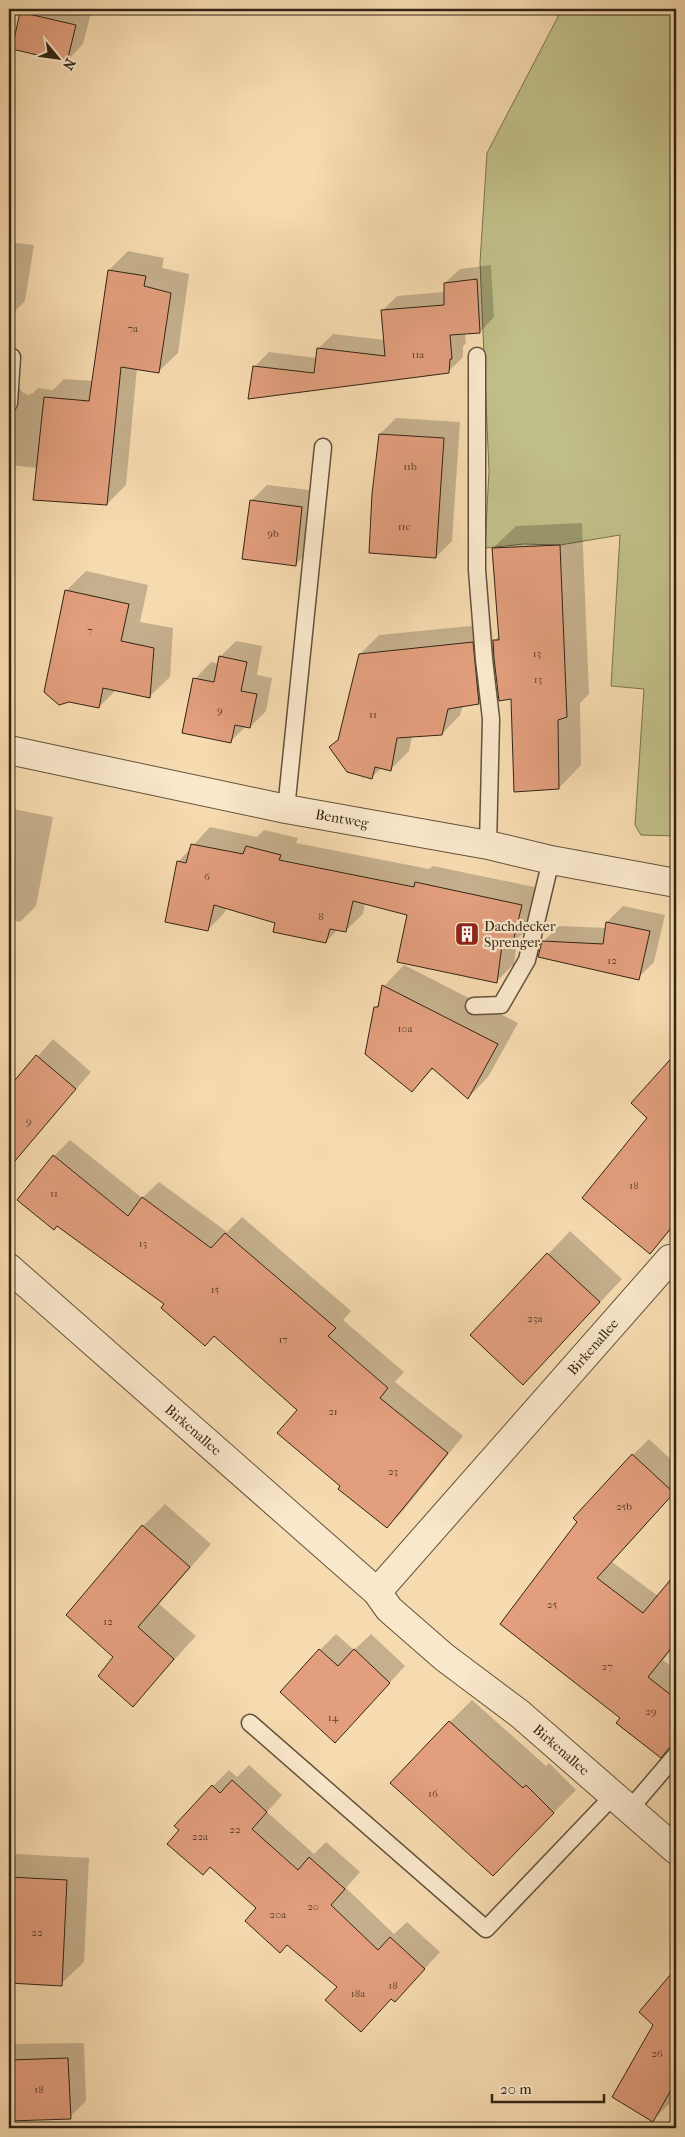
<svg xmlns="http://www.w3.org/2000/svg" width="685" height="2137" font-family="'IM FELL French Canon',serif">
  <style>
    .green { fill: #c1bf88; stroke: #7a724e }
    .shadow { fill: #0003 }
    .building { fill: #e29e7d; stroke: #322414 }
    .lines { fill: none; stroke-linecap: round; stroke-linejoin: round }
    .lane-casing { stroke: #63523b; stroke-width: 19 }
    .street-casing { stroke: #63523b; stroke-width: 30 }
    .lane { stroke: #fae8cc; stroke-width: 16 }
    .street { stroke: #fae8cc; stroke-width: 28 }
    .labels { text-anchor: middle; dominant-baseline: central; stroke-width: 4.5; stroke-linejoin: round; paint-order: stroke }
    .number-label { font-size: 11px; fill: #5e422e }
    .street-label { font-size: 14px; fill: #322414; stroke: #fae8cc }
    .poi-label { font-size: 14px; fill: #322414; stroke: #fae8cc; text-anchor: start }
  </style>
  <rect width="100%" height="100%" fill="#f7dbb0"/>
  <filter id="stains"><feTurbulence type="fractalNoise" baseFrequency=".004" numOctaves="4"/><feColorMatrix values="0 0 0 0 .2 0 0 0 0 .09 0 0 0 0 .02 0 0 0 .5 -.17"/></filter>
  <radialGradient id="worn" r=".72"><stop offset=".6" stop-color="#630" stop-opacity="0"/><stop offset="1" stop-color="#630" stop-opacity=".3"/></radialGradient>
  <path class="green" d="M562,9H676V836L641,835L635,825L644,689L611,686L620,535L560,545L524,544L485,548L489,471L480,262L487,153Z"/>
  <path class="shadow" d="M25,9H92L83,44L67,61L13,48L22,12Z
    M9,242L34,245L25,301L9,317Z
    M128,251L164,258L162,268L189,274L178,353L159,371L137,368L126,485L107,504L38,468L9,465V386H18L22,392L28,395L33,393L38,388L53,390L64,379L94,381L109,270Z
    M491,265L494,317L480,332L465,333L466,343L463,346V357L448,372L250,397L254,367L269,352L317,358L318,349L333,334L385,340L382,311L397,296L445,292V283L460,269Z
    M396,418L460,422L452,541L436,557L380,434Z
    M267,485L318,491L312,548L296,564L251,501Z
    M582,523L589,694L580,703L581,765L559,788L512,698L498,683L479,703L463,705L460,715L442,734L412,736L409,751L391,769L382,767L372,777L330,747L339,738L360,654L379,635L491,624L493,642L500,635L493,548L516,526Z
    M86,571L148,585L140,622L173,628L170,677L150,696L116,690L99,707L66,591Z
    M236,641L262,646L257,675L272,678L266,711L250,727L246,726L231,741L195,679L211,662L219,664L220,657Z
    M9,808L53,817L36,906L20,922L9,920Z
    M210,827L257,837L264,830L298,838L296,843L429,869L433,866L539,888L529,927L517,939L514,964L497,981L409,914L365,903L363,914L345,931L338,929L326,942L276,922L226,908L225,912L208,930L178,862Z
    M623,906L665,915L654,962L638,978L543,942L559,926L606,928L607,922Z
    M404,965L518,1023L488,1077L468,1098L434,1068L412,1090L375,1008L380,1003L384,986Z
    M53,1039L91,1072L16,1158L9,1152V1089Z
    M676,1055V1224L650,1252L649,1118L633,1103Z
    M70,1140L142,1198L159,1182L227,1232L242,1217L351,1311L343,1320L404,1372L395,1382L463,1436L403,1511L387,1527L342,1486L299,1409L214,1335L166,1303L58,1225L19,1200L54,1156Z
    M570,1231L622,1279L545,1361L472,1335Z
    M676,1380V1388L673,1385Z
    M649,1439L676,1464V1491L612,1562L658,1596L676,1575V1644L663,1660L676,1670V1744L670,1746L622,1717L502,1624L633,1455Z
    M165,1504L211,1544L159,1604L196,1636L133,1705L115,1657L143,1526Z
    M336,1634L354,1650L371,1634L405,1666L351,1725L320,1650Z
    M472,1700L546,1766L549,1763L576,1790L515,1852L450,1722Z
    M249,1765L282,1795L267,1812L314,1854L326,1842L360,1872L346,1888L394,1934L407,1922L440,1952L395,2001L392,1998L339,1987L258,1908L213,1786L229,1770L237,1777Z
    M16,1854L89,1858L84,1962L61,1984L9,1982V1861Z
    M676,1971V2097L653,2120L655,2025L670,1977Z
    M84,2043L86,2101L70,2117L9,2120V2044Z"/>
  <path class="building" d="M20,12L76,25L67,62L12,49Z
    M108,270L146,276L144,286L171,293L159,373L121,367L107,505L33,500L44,397L89,401Z
    M477,279L480,333L450,335L452,359H450L449,373L248,399L253,366L314,373L317,348L385,356L381,310L444,305V283Z
    M379,434L444,438L436,558L369,553L372,494Z
    M250,500L302,507L296,566L242,559Z
    M560,545L567,717L558,720L559,789L514,792L511,699L499,701L494,658L493,640H499L492,548Z
    M65,590L129,604L121,641L154,648L150,698L103,688L99,708L69,702L59,705L44,692Z
    M473,642L479,704L448,709L442,735L397,738L391,771L375,767L372,779L347,772L329,747L338,740L359,654Z
    M219,656L247,662L241,691L257,694L250,728L235,725L231,743L182,733L193,678L214,682Z
    M191,844L243,854L246,846L281,855L279,860L414,887L415,882L522,905L512,946L502,945L497,983L397,962L407,915L353,901L346,932L330,929L326,943L273,932L275,923L214,905L208,931L165,922L177,861L186,863Z
    M606,922L650,931L639,980L538,957L542,941L603,944Z
    M382,985L498,1044L468,1099L432,1068L412,1092L365,1054L374,1007H378Z
    M676,1053V1222L650,1254L582,1198L647,1118L631,1103Z
    M36,1055L76,1089L9,1168V1087Z
    M53,1155L128,1216L142,1197L211,1248L225,1233L336,1328L328,1336L388,1388L380,1398L448,1453L387,1528L338,1489L340,1486L277,1433L297,1410L214,1336L205,1346L161,1308L164,1304L57,1226L54,1230L17,1200Z
    M547,1253L600,1302L523,1385L470,1335Z
    M632,1454L674,1493L597,1578L643,1613L676,1573V1642L648,1677L676,1699V1745L669,1748L661,1758L616,1723L620,1718L500,1624L577,1522L573,1518Z
    M142,1525L190,1567L138,1627L174,1659L133,1707L98,1676L113,1657L66,1615Z
    M319,1649L338,1666L354,1649L390,1683L335,1743L280,1692Z
    M449,1721L523,1788L526,1785L554,1813L493,1876L390,1783Z
    M232,1780L267,1812L252,1829L298,1870L309,1857L345,1889L331,1905L378,1950L390,1937L425,1969L395,2002L391,1999L361,2032L325,2000L337,1987L287,1945L280,1953L245,1921L256,1908L210,1867L203,1875L167,1844L179,1830L174,1826L212,1785L220,1793Z
    M9,1877L67,1880L62,1986L9,1983Z
    M676,1968V2081L653,2122L612,2097L653,2025L639,2012Z
    M68,2058L71,2119L9,2121V2060Z"/>
  <g class="lines">
    <defs>
      <path id="lane" d="M477,356V570L484,659L491,719L488,845
        M9,403L12,357
        M286,809L323,447
        M474,1006L501,1005L527,960L551,860
        M250,1723L486,1929L613,1796
        M629,1810L676,1755"/>
      <path id="street" d="M9,750L286,809L488,845L551,860L676,883
        M9,1268L377,1592L389,1609L444,1657L520,1714L676,1850
        M377,1592L670,1259"/>
    </defs>
    <use href="#lane" class="lane-casing"/>
    <use href="#street" class="street-casing"/>
    <use href="#lane" class="lane"/>
    <use href="#street" class="street"/>
  </g>
  <defs>
    <symbol id="building-square" viewBox="-11 -11 22 22"><rect x="-9" y="-9" width="18" height="18" rx="4" fill="#8f2418" stroke="#fae8cc"/><path d="M-4-6H4V6H1V3H-1V6H-4ZM-2.5-4.3h1.7v1.8h-1.7ZM.8-4.3h1.7v1.8H.8ZM-2.5-1h1.7V.8h-1.7ZM.8-1h1.7V.8H.8Z" fill="#fff"/></symbol>
  </defs>
  <g fill-rule="evenodd">
    <use href="#building-square" x="453" y="920" width="28" height="28"/>
  </g>
  <g class="labels">
    <g class="number-label">
      <text x="133" y="328">7a</text>
      <text x="418" y="354">11a</text>
      <text x="410" y="466">11b</text>
      <text x="404" y="526">11c</text>
      <text x="273" y="533">9b</text>
      <text x="90" y="630">7</text>
      <text x="537" y="653">13</text>
      <text x="538" y="679">13</text>
      <text x="220" y="710">9</text>
      <text x="373" y="714">11</text>
      <text x="207" y="876">6</text>
      <text x="321" y="916">8</text>
      <text x="612" y="960">12</text>
      <text x="405" y="1028">10a</text>
      <text x="29" y="1121">9</text>
      <text x="634" y="1185">18</text>
      <text x="54" y="1193">11</text>
      <text x="143" y="1243">13</text>
      <text x="215" y="1289">15</text>
      <text x="535" y="1318">23a</text>
      <text x="283" y="1339">17</text>
      <text x="333" y="1411">21</text>
      <text x="393" y="1471">23</text>
      <text x="624" y="1506">25b</text>
      <text x="552" y="1604">25</text>
      <text x="108" y="1621">12</text>
      <text x="607" y="1666">27</text>
      <text x="651" y="1711">29</text>
      <text x="333" y="1717">14</text>
      <text x="433" y="1793">16</text>
      <text x="235" y="1829">22</text>
      <text x="200" y="1836">22a</text>
      <text x="313" y="1906">20</text>
      <text x="278" y="1914">20a</text>
      <text x="37" y="1932">22</text>
      <text x="393" y="1985">18</text>
      <text x="358" y="1993">18a</text>
      <text x="657" y="2053">26</text>
      <text x="39" y="2089">18</text>
    </g>
    <g class="street-label">
      <text transform="translate(342 819) rotate(10)">Bentweg</text>
      <text transform="translate(593 1347) rotate(-49)">Birkenallee</text>
      <text transform="translate(193 1430) rotate(41)">Birkenallee</text>
      <text transform="translate(561 1750) rotate(41)">Birkenallee</text>
    </g>
    <g class="poi-label">
      <text x="484" y="926">Dachdecker<tspan x="484" dy="16">Sprenger</tspan></text>
    </g>
  </g>
  <rect width="685" height="2137" fill="none" stroke="#f7dbb0" stroke-width="30"/>
  <rect x="10" y="10" width="665" height="2117" fill="none" stroke="#322414" stroke-width="2.5"/>
  <rect x="15" y="15" width="655" height="2107" fill="none" stroke="#322414"/>
  <g transform="translate(58 58) rotate(119)" stroke="#fae8cc" stroke-width="4" paint-order="stroke">
  <path d="M0-4L9 19L0 12L-9 19Z" fill="#322414"/>
  <text y="-8" font-size="14" font-weight="bold" text-anchor="middle" fill="#322414">N</text>
  </g>
  <path d="M492 2094v8h112v-8" fill="none" stroke="#322414" stroke-width="2.5"/>
  <text x="500" y="2094" font-size="15" fill="#322414" stroke="#fae8cc" stroke-width="4" paint-order="stroke">20 m</text>
  <rect width="100%" height="100%" filter="url(#stains)"/>
  <rect width="100%" height="100%" fill="url(#worn)"/>
</svg>
